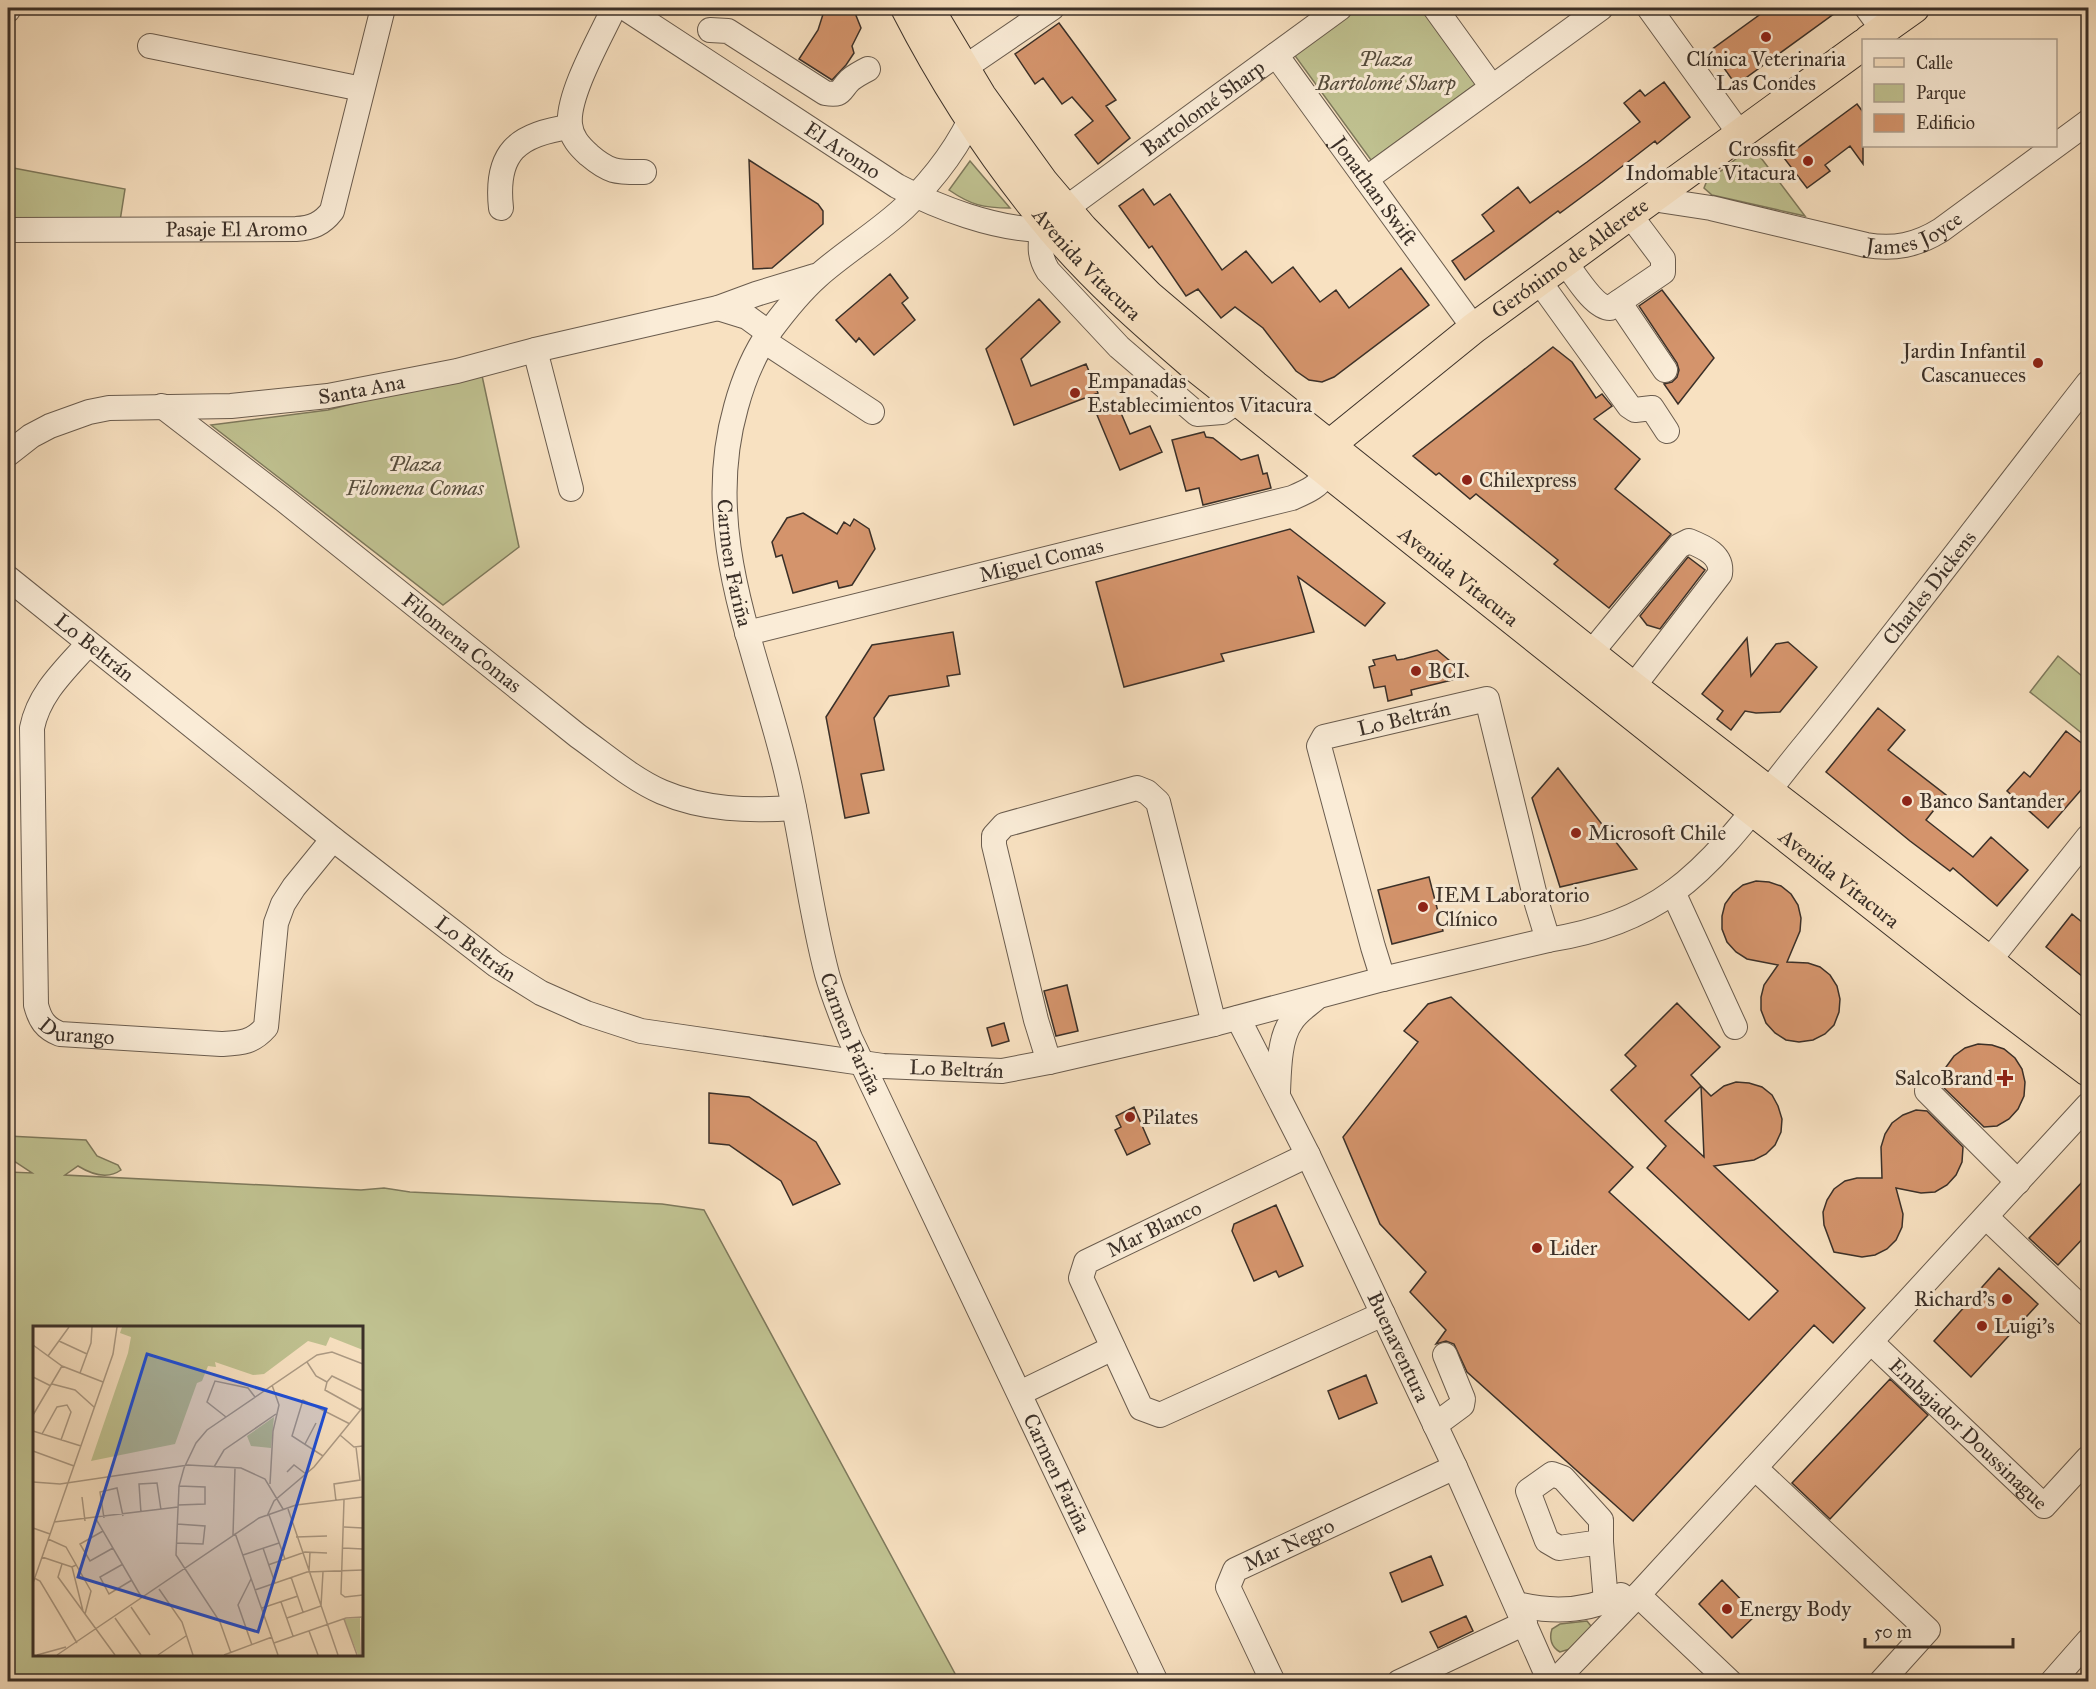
<svg xmlns="http://www.w3.org/2000/svg" width="2096" height="1689" font-family="'IM FELL Great Primer',serif">
  <style>
    .green { fill: #c0c291; stroke: #7e795c; stroke-width: 1.5; fill-rule: evenodd }
    .building { fill: #d4946c; stroke: #3b3028; stroke-width: 1.5 }
    .lines { fill: none; stroke-linecap: round; stroke-linejoin: round }
    .minor-casing { stroke: #6a5c4e; stroke-width: 26 }
    .major-casing { stroke: #3b3028; stroke-width: 32 }
    .minor { stroke: #faecd7; stroke-width: 24 }
    .major { stroke: #f8e1c1; stroke-width: 30 }
    .poi-dot { fill: #8f2418; stroke: #faecd7; stroke-width: 2 }
    .labels { text-anchor: middle; dominant-baseline: central; stroke-width: 6; stroke-linejoin: round; paint-order: stroke }
    .park-label { font-size: 21px; font-style: italic; fill: #564d3d; stroke: #faecd7 }
    .poi-label { font-size: 21px; fill: #3b3028; stroke: #faecd7; text-anchor: start }
    .street-label { font-size: 21px; fill: #3b3028; stroke: #faecd7 }
    .inset-road { fill: none; stroke: #ac9a84; stroke-width: 1.5 }
    .view { fill: #1d4ed8; fill-opacity: 0.15; stroke: #1d4ed8; stroke-width: 3 }
    .inset-edge { fill: none; stroke: #3b3028; stroke-width: 3 }
  </style>
  <rect width="100%" height="100%" fill="#f8e1c1"/>
  <filter id="stains"><feTurbulence type="fractalNoise" baseFrequency=".00333" numOctaves="4"/><feColorMatrix values="0 0 0 0 .2 0 0 0 0 .09 0 0 0 0 .02 0 0 0 .5 -.17"/></filter>
  <radialGradient id="worn" r=".72"><stop offset=".6" stop-color="#630" stop-opacity="0"/><stop offset="1" stop-color="#630" stop-opacity=".3"/></radialGradient>
  <path class="green" d="M1355,8H1422L1477,83L1371,160L1293,53Z
    M1752,146L1805,216L1712,195L1704,188L1706,183Z
    M970,161L1010,208C983,208 971,205 949,190Z
    M8,167L125,189L120,221L8,219Z
    M481,371L519,547L443,605L211,425L328,410Z
    M2058,656L2088,681V738L2030,692Z
    M8,1136L86,1140L97,1156L118,1165L121,1170C107,1180 91,1174 78,1166L65,1175L361,1190L384,1188L410,1192L662,1204L704,1210L959,1681H8V1172L32,1173L8,1157ZM34,1328H362V1654H34Z
    M1587,1621L1591,1626V1631L1573,1648L1560,1652C1551,1647 1549,1638 1552,1629L1560,1624Z"/>
  <path class="building" d="M825,8H853L861,28L852,46L854,53L846,65L832,80L799,59L818,30Z
    M1769,8H1842L1736,85L1711,50Z
    M1059,23L1116,100L1106,106L1130,138L1098,164L1075,135L1093,121L1072,97L1062,104L1043,78L1035,84L1015,54Z
    M1664,82L1690,117L1657,144L1655,141L1602,182L1560,213L1558,211L1465,280L1452,261L1494,231L1482,215L1518,187L1530,203L1587,162L1640,122L1624,103L1640,90L1645,96Z
    M1857,104L1863,112V164L1850,146L1825,165L1830,171L1807,188L1784,158Z
    M749,160L818,204L823,211V224L772,268L753,269Z
    M1143,189L1154,205L1170,194L1222,270L1246,251L1272,283L1293,267L1320,302L1336,290L1349,308L1401,268L1429,305L1334,377L1322,382L1309,380L1296,371L1263,328L1235,307L1221,318L1198,289L1186,296L1152,246L1149,248L1119,206Z
    M890,274L908,298L902,303L915,320L874,355L859,338L856,342L836,320Z
    M1662,290L1714,358L1678,404L1664,384L1672,382L1677,377L1679,370L1677,363L1639,306Z
    M1039,299L1060,322L1021,359L1031,386L1086,364L1098,393L1014,425L986,349Z
    M1553,347L1572,362L1596,398L1602,394L1612,406L1594,419L1640,459L1615,489L1671,534L1609,608L1554,564L1558,560L1476,494L1470,499L1439,473L1436,475L1413,456Z
    M1118,406L1130,434L1150,426L1162,452L1120,470L1097,415Z
    M1204,432L1206,437L1213,438L1241,460L1258,455L1263,474L1267,473L1271,488L1203,505L1199,488L1186,491L1172,440Z
    M803,513L837,534L844,522L850,526L854,519L869,529L875,549L852,585L839,588L837,581L793,593L782,555L776,557L772,542L787,518Z
    M1290,529L1385,603L1365,626L1298,577L1314,632L1221,654L1224,661L1124,687L1096,582Z
    M1688,557L1705,570L1660,629L1647,625L1640,616Z
    M953,632L960,674L947,676L949,686L889,696L874,718L884,770L861,774L869,813L845,818L826,717L872,645Z
    M1747,638L1751,676L1776,644L1788,642L1817,667L1780,712L1756,713L1745,711L1731,730L1717,719L1723,711L1702,694Z
    M1437,650L1468,676L1411,690L1412,695L1388,701L1385,686L1374,688L1369,667L1375,665L1373,660L1395,655L1397,660L1404,659Z
    M1878,708L1905,730L1888,750L1946,795L1926,820L1973,857L1991,837L2028,870L1997,906L1953,868L1950,871L1910,841L1826,772Z
    M2066,731L2088,748V782L2048,828L2007,791L2024,772L2030,777Z
    M1558,768L1637,869L1560,887L1532,798Z
    M1429,877L1443,931L1392,944L1378,890Z
    M1756,881L1769,882L1781,886L1791,894L1798,905L1801,918L1800,931L1787,962L1808,963L1820,967L1830,975L1837,986L1840,999L1839,1012L1834,1025L1825,1034L1813,1040L1799,1042L1786,1040L1775,1033L1766,1023L1761,1010V997L1764,985L1778,965L1747,959L1736,952L1727,942L1722,929V916L1725,904L1733,893L1743,885Z
    M2072,914L2088,927V981L2046,947Z
    M1067,985L1078,1031L1056,1036L1044,991Z
    M1451,997L1633,1167L1609,1192L1749,1320L1778,1291L1647,1168L1666,1146L1611,1090L1636,1066L1625,1055L1677,1003L1720,1047L1691,1075L1701,1086L1665,1121L1704,1157L1701,1086L1711,1096L1724,1086L1736,1082L1749,1083L1762,1087L1772,1095L1778,1106L1782,1119L1781,1132L1775,1145L1766,1154L1754,1160L1714,1166L1865,1308L1833,1343L1814,1325L1633,1521L1467,1372L1454,1344L1446,1341L1436,1344L1446,1330L1410,1292L1426,1272L1380,1224L1343,1137L1418,1042L1404,1031L1428,1004Z
    M1004,1023L1009,1041L992,1046L987,1028Z
    M1978,1044L1992,1045L2004,1049L2015,1058L2022,1069L2025,1082L2024,1096L2018,1109L2009,1119L1997,1126L1984,1127L1943,1087L1946,1067L1954,1056L1965,1048Z
    M709,1093L749,1097L816,1142L840,1184L793,1205L781,1181L729,1145L709,1143Z
    M1134,1107L1150,1144L1127,1155L1115,1130L1121,1127L1116,1116Z
    M1916,1110L1927,1111L1963,1147L1962,1162L1956,1175L1947,1185L1935,1192L1921,1193L1896,1188L1903,1214L1902,1227L1896,1240L1887,1249L1875,1255L1862,1257L1834,1252L1824,1225L1823,1212L1827,1200L1834,1189L1845,1181L1857,1178H1882L1881,1147L1885,1134L1892,1123L1903,1115Z
    M2088,1176V1233L2058,1265L2029,1238Z
    M1276,1205L1303,1266L1279,1277L1276,1271L1254,1281L1232,1231L1234,1224Z
    M1999,1268L2038,1304L1971,1377L1934,1341Z
    M1366,1375L1377,1403L1339,1419L1328,1391Z
    M1890,1379L1928,1415L1830,1519L1792,1483Z
    M1431,1556L1443,1585L1402,1602L1390,1573Z
    M1722,1580L1756,1615L1732,1638L1699,1604Z
    M1466,1616L1473,1631L1438,1648L1430,1632Z"/>
  <g class="lines">
    <defs>
      <g id="minor">
        <path d="M614,8C601,36 567,95 570,124C571,137 579,146 589,155C610,173 617,172 644,172"/>
        <path id="s1" d="M625,8L897,186C939,208 994,229 1043,230C1050,230 1058,228 1066,228"/>
        <path d="M1435,8L1492,87"/>
        <path d="M1649,8L1740,134"/>
        <path d="M1867,8L1883,30"/>
        <path d="M8,10V8"/>
        <path d="M710,30L728,31L825,93C843,96 839,91 850,80C855,76 862,72 868,69"/>
        <path d="M150,46L362,89"/>
        <path id="s2" d="M1276,55L1474,328"/>
        <path d="M964,68L1052,8"/>
        <path id="s3" d="M976,107C960,145 934,179 904,208C877,233 845,252 818,276C800,292 784,312 770,331C754,354 743,381 736,407C699,537 760,655 788,779C803,844 810,910 827,974C833,996 842,1017 850,1038L1156,1682"/>
        <path d="M1366,179L1601,8"/>
        <path id="s4" d="M1652,199L1711,208L1866,245C1894,250 1917,245 1941,230L2088,122"/>
        <path d="M501,208C495,153 517,134 570,127"/>
        <path id="s5" d="M1065,209L1340,8"/>
        <path id="s6" d="M8,230L296,229C312,228 322,224 332,211L383,8"/>
        <path d="M1042,230C1040,246 1039,257 1048,271L1119,347L1197,414L1222,412L1238,401"/>
        <path d="M1565,262C1575,275 1594,308 1610,308L1663,272V259L1630,215"/>
        <path d="M1539,281L1629,406L1635,410L1652,408L1667,431"/>
        <path d="M1619,302L1665,370"/>
        <path d="M718,308L747,317L769,333"/>
        <path d="M764,341L872,412"/>
        <path d="M535,350L571,489"/>
        <path id="s7" d="M162,406L284,500L578,736C605,755 632,779 662,792C704,810 750,811 794,808"/>
        <path id="s8" d="M8,454L31,436L50,426L89,412L109,408L231,406L328,396L457,371L535,350L718,308L756,294L815,276"/>
        <path id="s9" d="M8,578L333,839L496,965L541,993L586,1013L641,1031L883,1066L1002,1071L1049,1062L1214,1024L1383,979L1548,940C1593,933 1636,919 1673,892C1724,855 1766,792 1806,744C1903,625 1994,503 2088,383"/>
        <path id="s10" d="M747,633L1292,498C1308,491 1318,487 1328,472"/>
        <path id="s11" d="M88,644C65,670 39,693 32,728L36,1005C40,1020 45,1028 60,1034L221,1044C241,1043 252,1043 266,1027L276,923L283,904L294,887L333,839"/>
        <path d="M1591,653L1679,546L1689,541C1704,547 1723,555 1720,574L1633,687"/>
        <path d="M1673,892L1735,1027"/>
        <path d="M1989,961L2088,837"/>
        <path id="s12" d="M1383,979L1373,947L1319,746L1324,737L1487,699L1537,904L1548,940"/>
        <path id="s13" d="M1238,1018L1308,1155L1455,1467L1550,1682"/>
        <path d="M1049,1062L1036,1020L994,845V836L1004,825L1137,788L1147,792L1158,802L1214,1024"/>
        <path d="M1927,1091L2018,1182"/>
        <path d="M1278,1092C1279,1071 1279,1039 1291,1022C1297,1012 1307,1006 1315,999"/>
        <path d="M1308,1155L1086,1262L1081,1278L1141,1408L1160,1415L1383,1314"/>
        <path d="M1986,1217L2088,1314"/>
        <path id="s14" d="M1871,1342L2044,1506L2088,1458"/>
        <path d="M1020,1393L1113,1348"/>
        <path d="M1435,1425L1462,1405L1463,1399L1445,1355"/>
        <path d="M1755,1468L1928,1630L1881,1682"/>
        <path d="M1601,1542L1559,1548L1547,1541L1528,1491L1552,1474L1563,1478L1601,1520V1542L1606,1602"/>
        <path d="M1638,1595L1730,1682"/>
        <path d="M1517,1604C1552,1613 1588,1611 1621,1595"/>
        <path id="s15" d="M1273,1682L1228,1587L1235,1570L1455,1467"/>
        <path d="M1399,1682L1525,1623"/>
        <path d="M1554,1682L1638,1595L2088,1105"/>
        <path d="M2052,1682L2088,1641"/>
      </g>
      <g id="major">
        <path id="s16" d="M906,8C946,86 995,161 1052,229C1094,279 1143,322 1193,365L1752,810L1981,990L2088,1071"/>
        <path d="M933,16L981,96L1043,182L1083,229L1149,296L1255,386L1633,687L1989,961L2088,1041"/>
        <path d="M1869,40L1914,8"/>
        <path id="s17" d="M1316,456L1474,328L1864,44"/>
      </g>
    </defs>
    <use href="#minor" class="minor-casing"/>
    <use href="#major" class="major-casing"/>
    <use href="#minor" class="minor"/>
    <use href="#major" class="major"/>
  </g>
  <g class="poi-dot">
    <circle cx="1766" cy="37" r="6"/>
    <circle cx="1808" cy="161" r="6"/>
    <circle cx="2038" cy="363" r="6"/>
    <circle cx="1075" cy="393" r="6"/>
    <circle cx="1467" cy="480" r="6"/>
    <circle cx="1416" cy="671" r="6"/>
    <circle cx="1907" cy="801" r="6"/>
    <circle cx="1576" cy="833" r="6"/>
    <circle cx="1423" cy="907" r="6"/>
    <path d="M2002 1069h6v6h6v6h-6v6h-6v-6h-6v-6h6z"/>
    <circle cx="1130" cy="1117" r="6"/>
    <circle cx="1537" cy="1248" r="6"/>
    <circle cx="2007" cy="1299" r="6"/>
    <circle cx="1982" cy="1326" r="6"/>
    <circle cx="1727" cy="1609" r="6"/>
  </g>
  <g class="labels">
    <g class="park-label">
      <text x="1386" y="59">Plaza<tspan x="1386" dy="24">Bartolomé Sharp</tspan></text>
      <text x="415" y="464">Plaza<tspan x="415" dy="24">Filomena Comas</tspan></text>
    </g>
    <g class="poi-label">
      <text x="1766" y="59" text-anchor="middle">Clínica Veterinaria<tspan x="1766" dy="24">Las Condes</tspan></text>
      <text x="1796" y="149" text-anchor="end">Crossfit<tspan x="1796" dy="24">Indomable Vitacura</tspan></text>
      <text x="2026" y="351" text-anchor="end">Jardin Infantil<tspan x="2026" dy="24">Cascanueces</tspan></text>
      <text x="1087" y="381">Empanadas<tspan x="1087" dy="24">Establecimientos Vitacura</tspan></text>
      <text x="1479" y="480">Chilexpress</text>
      <text x="1428" y="671">BCI</text>
      <text x="1919" y="801">Banco Santander</text>
      <text x="1588" y="833">Microsoft Chile</text>
      <text x="1435" y="895">IEM Laboratorio<tspan x="1435" dy="24">Clínico</tspan></text>
      <text x="1993" y="1078" text-anchor="end">SalcoBrand</text>
      <text x="1142" y="1117">Pilates</text>
      <text x="1549" y="1248">Lider</text>
      <text x="1995" y="1299" text-anchor="end">Richard's</text>
      <text x="1994" y="1326">Luigi's</text>
      <text x="1739" y="1609">Energy Body</text>
    </g>
    <g class="street-label">
      <text stroke="none"><textPath href="#s5" startOffset="171">Bartolomé Sharp</textPath></text>
      <text stroke="none"><textPath href="#s1" startOffset="260">El Aromo</textPath></text>
      <text stroke="none"><textPath href="#s2" startOffset="168">Jonathan Swift</textPath></text>
      <text stroke="none"><textPath href="#s4" startOffset="270">James Joyce</textPath></text>
      <text stroke="none"><textPath href="#s6" startOffset="228">Pasaje El Aromo</textPath></text>
      <text stroke="none"><textPath href="#s17" startOffset="322">Gerónimo de Alderete</textPath></text>
      <text stroke="none"><textPath href="#s16" startOffset="315">Avenida Vitacura</textPath></text>
      <text stroke="none"><textPath href="#s8" startOffset="366">Santa Ana</textPath></text>
      <text stroke="none"><textPath href="#s10" startOffset="303">Miguel Comas</textPath></text>
      <text stroke="none"><textPath href="#s3" startOffset="549">Carmen Fariña</textPath></text>
      <text stroke="none"><textPath href="#s16" startOffset="801">Avenida Vitacura</textPath></text>
      <text stroke="none"><textPath href="#s9" startOffset="2242">Charles Dickens</textPath></text>
      <text stroke="none"><textPath href="#s7" startOffset="382">Filomena Comas</textPath></text>
      <text stroke="none"><textPath href="#s9" startOffset="111">Lo Beltrán</textPath></text>
      <text stroke="none"><textPath href="#s12" startOffset="334">Lo Beltrán</textPath></text>
      <text stroke="none"><textPath href="#s16" startOffset="1287">Avenida Vitacura</textPath></text>
      <text stroke="none"><textPath href="#s9" startOffset="597">Lo Beltrán</textPath></text>
      <text stroke="none"><textPath href="#s11" startOffset="435">Durango</textPath></text>
      <text stroke="none"><textPath href="#s3" startOffset="1035">Carmen Fariña</textPath></text>
      <text stroke="none"><textPath href="#s9" startOffset="1101">Lo Beltrán</textPath></text>
      <text transform="translate(1154 1229) rotate(-26)">Mar Blanco</text>
      <text stroke="none"><textPath href="#s13" startOffset="366">Buenaventura</textPath></text>
      <text stroke="none"><textPath href="#s14" startOffset="134">Embajador Doussinague</textPath></text>
      <text stroke="none"><textPath href="#s3" startOffset="1521">Carmen Fariña</textPath></text>
      <text stroke="none"><textPath href="#s15" startOffset="183">Mar Negro</textPath></text>
    </g>
  </g>
  <g transform="translate(33 1326)">
    <rect width="330" height="330" fill="#f8e1c1"/>
    <path d="M89,1H330V24L297,11L293,20L275,15L231,48L220,49L182,36L183,41L175,40L169,55L164,57L142,118L58,135L95,27L98,11L87,7ZM241,91L238,122L218,120L214,110ZM327,292V329H325L311,293Z" fill="#c0c291"/>
    <path class="inset-road" d="M26,15L54,28M0,19L29,40L70,56M15,30L36,1M274,36L283,50L294,56M47,47L58,17L59,1M0,51L18,60M294,56L292,64L328,84M294,56L299,50L330,65M19,58L42,64L61,81M0,89L29,40M193,91L174,76L182,55L215,62L222,71M0,105L48,120M9,108L24,81L34,79L38,86L28,114M307,109L321,121L330,120M272,118L283,97M0,125L41,140M290,130L259,110L270,74L317,98M181,141L191,124L243,88M254,146L261,139L273,148M0,156L27,158L155,139L208,142L232,153L250,183M237,158L240,105L246,79L239,59M49,171L52,195M311,174L308,268L312,271L330,269M303,175L301,158L327,154L323,121M145,179L172,178V161L146,160M255,183L305,329M108,187L106,158L124,157L128,184M236,189L252,233M234,190L241,175L281,141L330,81M71,192L67,166L84,162L90,190M63,193L109,272M21,196L145,181M311,201L330,202M0,202L17,208M70,205L47,218L57,235L80,222M202,207L245,329M200,209L202,142M263,211L294,210M15,213L33,221L58,265L52,288M143,217L170,218L172,200L144,198M230,222L242,257M310,222L330,223M210,229L246,217M9,231L39,241M29,238L25,251L82,329M90,238L67,251L76,268L99,254M43,239L39,241L50,285M235,239L272,226L294,227M276,245L277,226M258,251L270,286M1,252L7,255L44,317M218,253L205,279L219,319M0,257L80,28L84,1M126,263L149,296L160,329M222,264L274,246L330,244M248,276L260,310M98,281L117,309M229,282L265,270M82,292L108,329M254,292L288,280L290,246M311,293L324,329M276,305L285,329M241,317L313,292L330,291M198,327L187,296L143,229L146,160L151,142L163,117L174,104L284,29L299,26L330,38M4,329L33,321M24,329L226,192L263,179L330,171M125,329L153,310M191,329L239,311M328,329L329,291"/>
    <path class="view" d="M114,28L293,83L225,306L45,251Z"/>
    <rect width="330" height="330" class="inset-edge"/>
  </g>
  <rect width="2096" height="1689" fill="none" stroke="#f8e1c1" stroke-width="30"/>
  <rect x="9" y="9" width="2078" height="1671" fill="none" stroke="#3b3028" stroke-width="3"/>
  <rect x="15" y="15" width="2066" height="1659" fill="none" stroke="#3b3028" stroke-width="1.5"/>
  <rect x="1862" y="39" width="195" height="108" fill="#faecd7" stroke="#aea191" stroke-width="1.5"/>
  <rect x="1874" y="58" width="30" height="9" fill="#f8e1c1" stroke="#aea191" stroke-width="1.5"/>
  <text x="1916" y="69" font-size="18" fill="#3b3028">Calle</text>
  <rect x="1874" y="84" width="30" height="18" fill="#c0c291" stroke="#aea191" stroke-width="1.5"/>
  <text x="1916" y="99" font-size="18" fill="#3b3028">Parque</text>
  <rect x="1874" y="114" width="30" height="18" fill="#d4946c" stroke="#aea191" stroke-width="1.5"/>
  <text x="1916" y="129" font-size="18" fill="#3b3028">Edificio</text>
  <path d="M1865 1638v9h148v-9" fill="none" stroke="#3b3028" stroke-width="3"/>
  <text x="1874" y="1638" font-size="18" fill="#3b3028" stroke="#faecd7" stroke-width="4.5" paint-order="stroke">50 m</text>
  <rect width="100%" height="100%" filter="url(#stains)"/>
  <rect width="100%" height="100%" fill="url(#worn)"/>
</svg>
